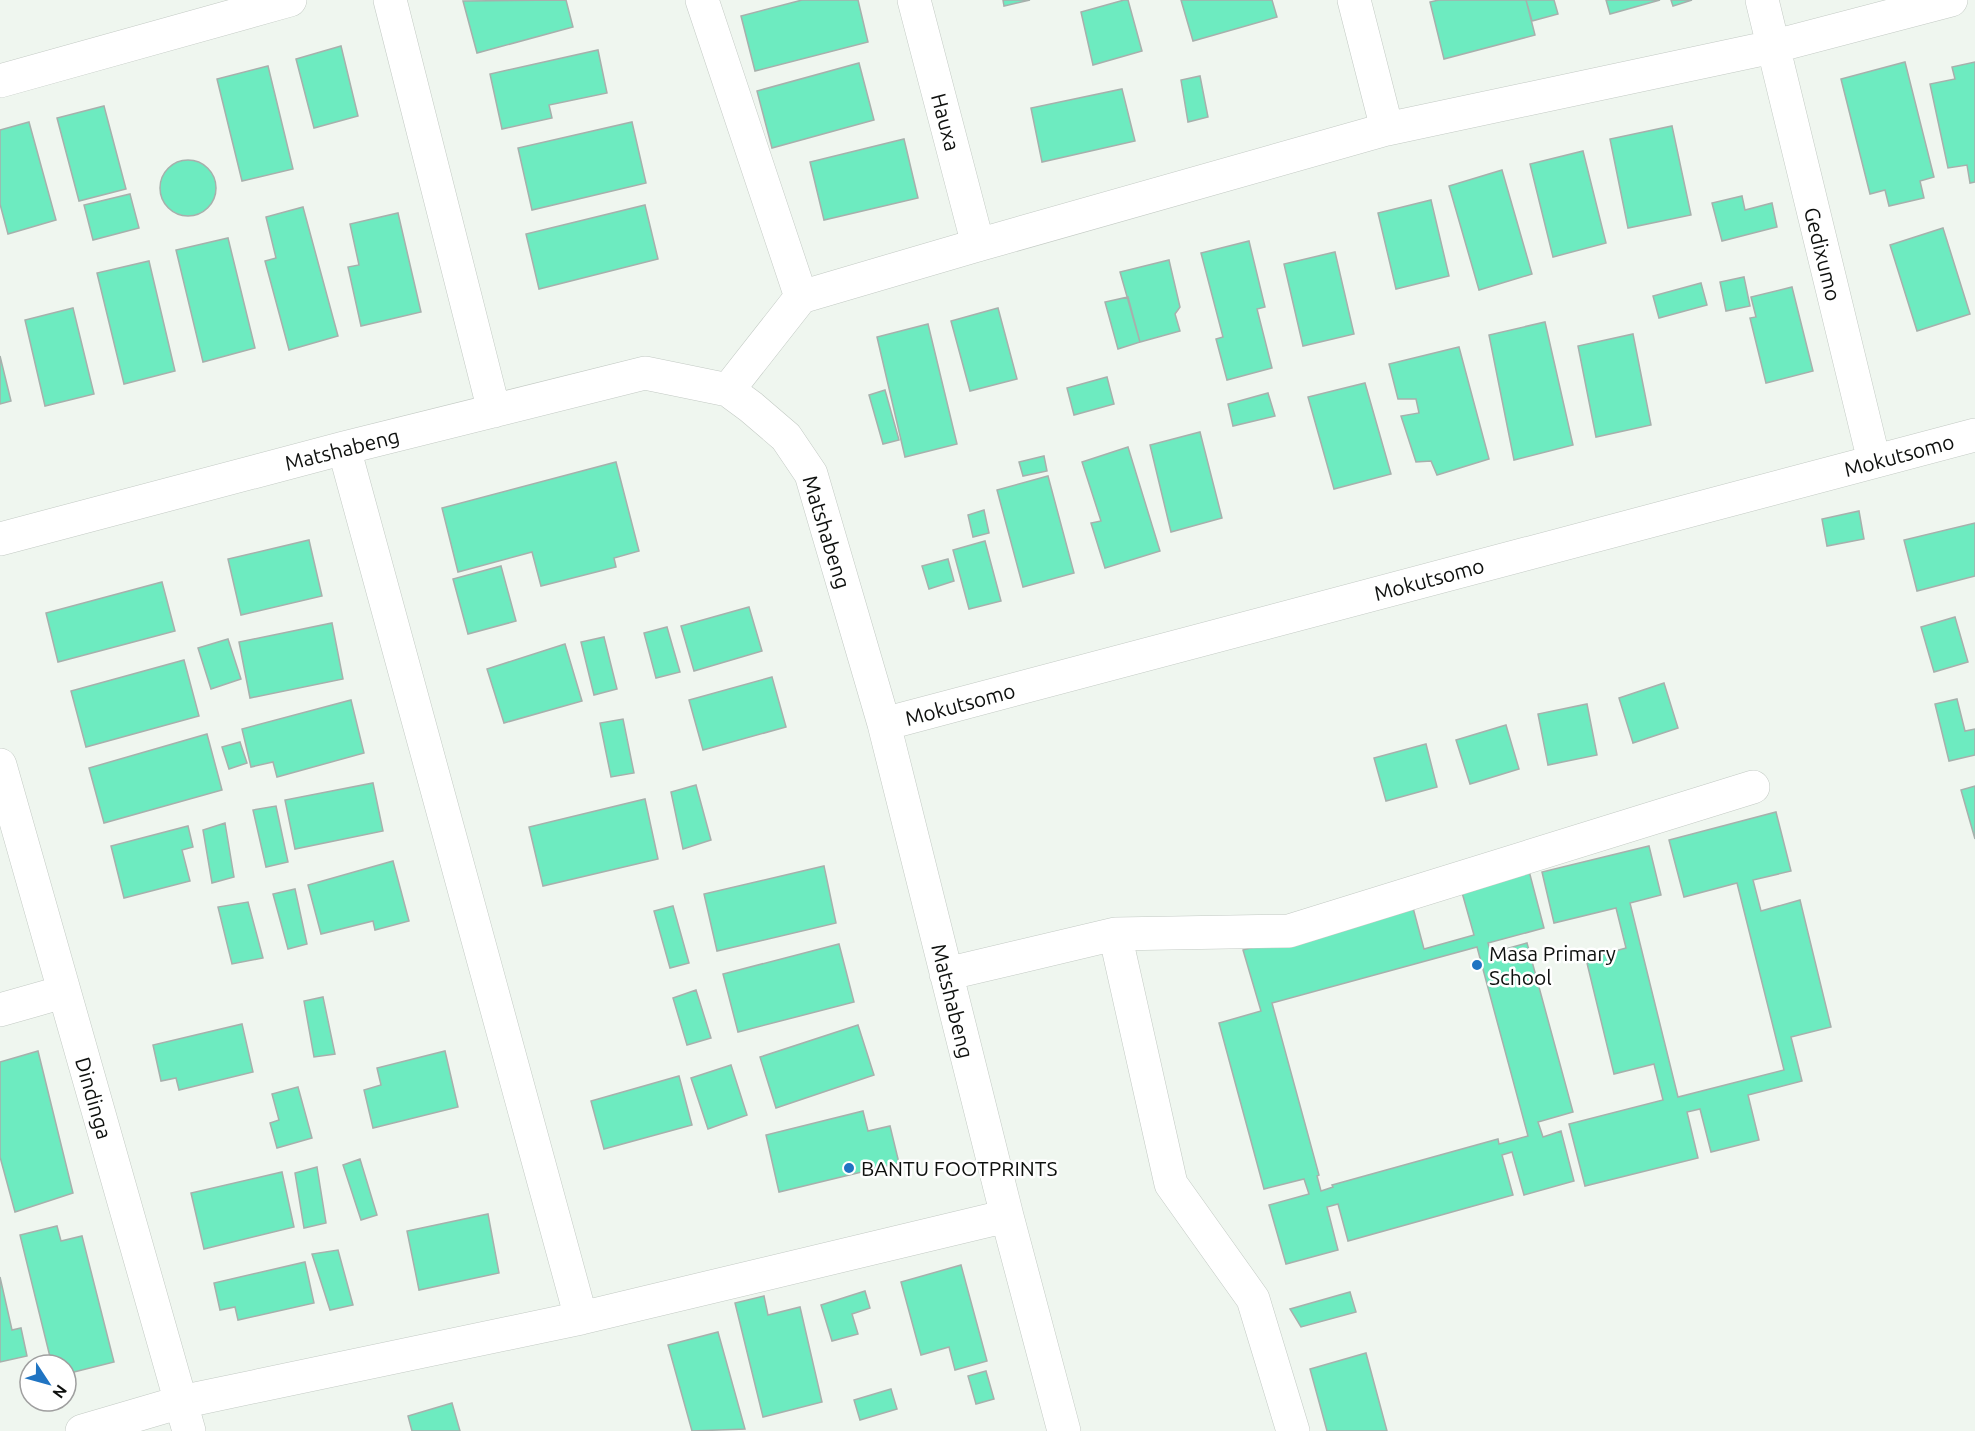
<svg xmlns="http://www.w3.org/2000/svg" width="1975" height="1431" font-family="Ubuntu,sans-serif">
  <style>
    .building { fill: #6debc0; stroke: #a7b0ac; stroke-width: 1.5; fill-rule: evenodd }
    .lines { fill: none; stroke-linecap: round; stroke-linejoin: round }
    .minor-casing { stroke: #c3cac4; stroke-width: 34 }
    .minor { stroke: #fff; stroke-width: 33 }
    .poi-dot { fill: #2074c2; stroke: #fff; stroke-width: 2 }
    .labels { text-anchor: middle; dominant-baseline: central; stroke-width: 5; stroke-linejoin: round; paint-order: stroke }
    .street-label { font-size: 21px; fill: #0e100e; stroke: #fff }
    .poi-label { font-size: 21px; fill: #0e100e; stroke: #fff; text-anchor: start }
  </style>
  <rect width="100%" height="100%" fill="#eff6ef"/>
  <path class="building" d="M566,0L573,27L477,53L463,1Z
    M802,0H858L868,42L755,71L741,16Z
    M1003,0H1030L1004,6Z
    M1124,0H1128L1142,51L1093,65L1081,12Z
    M1181,0H1272L1277,17L1193,41Z
    M1439,0H1526L1535,35L1444,59L1430,2Z
    M1526,0H1554L1558,14L1532,21Z
    M1606,0H1660L1610,14Z
    M1671,0H1692L1673,6Z
    M341,46L358,116L314,128L296,59Z
    M598,50L607,93L549,105L552,118L502,129L490,74Z
    M1905,62L1934,177L1920,181L1924,198L1889,206L1885,190L1870,194L1841,79Z
    M1975,62V182L1970,183L1967,165L1948,168L1930,84L1955,79L1952,67Z
    M859,63L874,120L772,148L757,91Z
    M268,66L293,169L242,181L217,79Z
    M1200,76L1208,117L1188,122L1181,80Z
    M1122,89L1135,141L1042,162L1031,108Z
    M104,106L126,189L79,201L57,118Z
    M29,122L56,220L8,234L0,204V130Z
    M632,122L646,183L532,210L518,148Z
    M1672,126L1691,215L1628,228L1610,139Z
    M904,139L918,198L824,220L810,162Z
    M1583,151L1606,243L1553,257L1530,164Z
    M160 188a28 28 0 1 1 56 0a28 28 0 1 1-56 0Z
    M1502,170L1532,274L1479,290L1449,186Z
    M130,194L139,228L93,240L84,205Z
    M1742,196L1745,210L1772,203L1777,227L1722,241L1712,203Z
    M1431,200L1449,276L1396,289L1378,213Z
    M645,205L658,259L539,289L526,234Z
    M303,207L338,336L289,350L265,261L276,258L266,217Z
    M398,213L421,312L361,326L348,267L359,265L350,224Z
    M1943,228L1970,314L1917,331L1890,245Z
    M228,238L255,348L203,362L176,250Z
    M1249,241L1265,307L1257,309L1272,368L1227,380L1216,339L1223,337L1201,253Z
    M1335,252L1354,334L1303,346L1284,264Z
    M1169,260L1180,307L1175,314L1180,331L1140,342L1120,272Z
    M149,261L175,371L124,384L97,273Z
    M1744,277L1750,306L1726,311L1720,282Z
    M1701,283L1707,305L1659,318L1653,296Z
    M1792,287L1813,371L1766,383L1750,318L1756,317L1751,297Z
    M1128,297L1140,342L1118,349L1105,302Z
    M73,308L94,394L45,406L25,320Z
    M998,308L1017,379L970,391L951,321Z
    M1545,322L1573,445L1514,460L1489,335Z
    M928,324L957,444L905,457L877,337Z
    M1633,334L1651,425L1596,437L1578,346Z
    M1459,347L1489,459L1437,475L1431,461L1416,462L1401,416L1419,413L1416,399H1398L1389,364Z
    M0,356L11,401L0,404Z
    M1107,377L1114,404L1074,415L1067,388Z
    M1365,383L1391,474L1334,489L1308,397Z
    M885,390L899,440L883,444L869,395Z
    M1268,393L1275,416L1233,426L1228,404Z
    M1200,432L1222,518L1171,532L1150,445Z
    M1128,447L1160,551L1105,568L1091,523L1101,521L1082,462Z
    M1044,456L1047,471L1023,476L1019,462Z
    M616,462L639,551L614,558L616,567L541,586L532,552L458,572L442,508Z
    M1048,476L1074,573L1023,587L997,490Z
    M984,510L989,533L973,537L968,515Z
    M1859,511L1864,539L1827,546L1822,519Z
    M1975,523V576L1917,591L1904,540Z
    M309,540L322,596L241,615L228,559Z
    M985,541L1001,601L969,609L953,550Z
    M948,559L954,581L929,589L922,566Z
    M501,566L516,621L468,634L453,579Z
    M162,582L175,631L58,662L46,613Z
    M749,607L762,651L694,671L681,626Z
    M1955,617L1968,662L1934,672L1921,627Z
    M332,623L343,679L250,698L239,642Z
    M667,627L680,672L656,678L644,633Z
    M604,637L617,689L594,695L581,642Z
    M228,639L241,679L211,689L198,648Z
    M565,644L582,701L504,723L487,669Z
    M184,660L199,716L86,747L71,691Z
    M772,677L786,727L703,750L689,700Z
    M1664,683L1678,728L1633,743L1619,698Z
    M1957,699L1965,731L1975,729V755L1949,761L1935,704Z
    M351,700L364,753L277,777L273,762L251,767L242,729Z
    M1587,704L1597,755L1548,765L1538,714Z
    M623,719L634,773L611,777L600,723Z
    M1506,725L1519,769L1470,784L1456,740Z
    M207,734L222,790L104,823L89,768Z
    M240,742L247,763L229,769L222,747Z
    M1426,744L1437,787L1386,801L1374,758Z
    M373,783L383,831L295,849L285,800Z
    M696,785L711,840L683,849L671,792Z
    M1975,786V839L1961,790Z
    M645,799L658,859L543,886L529,827Z
    M276,806L288,862L266,867L253,810Z
    M1776,812L1791,871L1753,880L1761,911L1800,900L1831,1027L1791,1037L1802,1081L1748,1095L1759,1140L1711,1152L1700,1109L1687,1112L1698,1158L1585,1186L1569,1124L1663,1100L1654,1064L1614,1074L1586,959L1626,948L1616,908L1554,923L1542,872L1649,846L1661,895L1630,903L1678,1097L1784,1070L1737,883L1684,897L1669,840Z
    M225,823L234,877L212,883L203,830Z
    M188,826L193,847L182,850L190,881L124,898L111,846Z
    M393,861L409,921L375,930L373,921L321,934L308,885Z
    M824,866L836,923L717,951L704,894Z
    M1529,871L1544,928L1488,943L1491,953L1527,943L1573,1112L1538,1122L1543,1137L1561,1131L1574,1181L1524,1195L1512,1152L1502,1155L1513,1195L1348,1241L1338,1204L1327,1207L1338,1250L1286,1264L1269,1205L1309,1194L1304,1179L1264,1189L1219,1023L1261,1011L1243,950L1412,904L1424,949L1474,935L1461,889ZM1477,947L1528,1136L1499,1144L1498,1139L1332,1185L1333,1187L1321,1191L1317,1176L1319,1175L1272,1003Z
    M295,889L307,944L288,949L273,894Z
    M248,902L263,958L232,964L218,907Z
    M673,906L689,963L670,968L654,911Z
    M839,944L854,1002L738,1032L723,974Z
    M696,990L711,1038L687,1045L673,998Z
    M323,997L335,1054L314,1057L304,1001Z
    M242,1024L253,1072L179,1090L176,1078L161,1081L153,1045Z
    M858,1025L874,1075L776,1108L760,1057Z
    M38,1051L73,1193L15,1212L0,1157V1062Z
    M445,1051L458,1107L373,1128L364,1090L381,1085L377,1068Z
    M731,1065L747,1115L708,1129L691,1078Z
    M679,1076L692,1125L604,1149L591,1101Z
    M298,1087L312,1138L277,1148L270,1123L279,1120L272,1094Z
    M863,1111L868,1131L890,1126L899,1163L779,1192L766,1135Z
    M360,1159L377,1215L361,1220L343,1165Z
    M317,1167L326,1223L304,1228L295,1173Z
    M282,1172L294,1227L204,1249L191,1193Z
    M488,1214L499,1273L419,1290L407,1231Z
    M57,1226L61,1241L82,1236L114,1362L66,1374V1365H52L20,1235Z
    M338,1250L353,1305L330,1310L312,1254Z
    M305,1262L314,1303L238,1320L235,1307L220,1310L214,1283Z
    M961,1265L987,1361L955,1370L949,1347L921,1355L901,1282Z
    M0,1277L12,1330L21,1328L27,1356L0,1362Z
    M865,1291L870,1308L852,1314L858,1334L832,1341L821,1305Z
    M1350,1292L1356,1312L1301,1327L1290,1309Z
    M764,1296L768,1315L800,1307L822,1402L763,1417L735,1303Z
    M718,1332L745,1429L692,1431L668,1345Z
    M1366,1353L1387,1431H1327L1310,1369Z
    M986,1371L994,1399L976,1404L968,1376Z
    M891,1389L897,1409L860,1420L854,1400Z
    M452,1403L460,1431H412L408,1416Z"/>
  <g class="lines">
    <defs>
      <path id="minor" d="M390,0L494,411
        M702,0L801,297
        M914,0L978,245
        M1354,0L1387,129
        M1762,0L1874,461
        M0,81L290,0
        M728,390L801,297L978,245L1387,129L1772,47L1951,0
        M344,448L581,1318
        M0,539L344,448L645,373L728,390L751,407L786,437L811,474L884,724L1007,1216L1064,1431
        M884,724L1975,435
        M0,765L189,1431
        M1115,934L1171,1184L1253,1299L1293,1431
        M946,974L1115,934L1289,931L1753,787
        M0,1010L63,992
        M82,1431L181,1402L581,1318L1007,1216"/>
    </defs>
    <use href="#minor" class="minor-casing"/>
    <use href="#minor" class="minor"/>
  </g>
  <g class="poi-dot">
    <circle cx="1477" cy="965" r="6"/>
    <circle cx="849" cy="1168" r="6"/>
  </g>
  <g class="labels">
    <g class="street-label">
      <text transform="translate(946 122) rotate(75)">Hauxa</text>
      <text transform="translate(1823 254) rotate(76)">Gedixumo</text>
      <text transform="translate(342 449) rotate(-14)">Matshabeng</text>
      <text transform="translate(1899 455) rotate(-15)">Mokutsomo</text>
      <text transform="translate(827 532) rotate(73)">Matshabeng</text>
      <text transform="translate(1429 579) rotate(-15)">Mokutsomo</text>
      <text transform="translate(960 704) rotate(-15)">Mokutsomo</text>
      <text transform="translate(953 1001) rotate(76)">Matshabeng</text>
      <text transform="translate(94 1098) rotate(74)">Dindinga</text>
    </g>
    <g class="poi-label">
      <text x="1489" y="953">Masa Primary<tspan x="1489" dy="24">School</tspan></text>
      <text x="861" y="1168">BANTU FOOTPRINTS</text>
    </g>
  </g>
  <g transform="translate(48 1383) rotate(126)"><circle r="28" fill="#ffffff" stroke="#9f9f9f" stroke-width="1.5"/>
  <path d="M0-4.5L10 22L0 15L-10 22Z" fill="#2074c2"/>
  <text y="-9" font-size="16" font-weight="bold" text-anchor="middle" fill="#0e100e">N</text>
  </g>
</svg>
